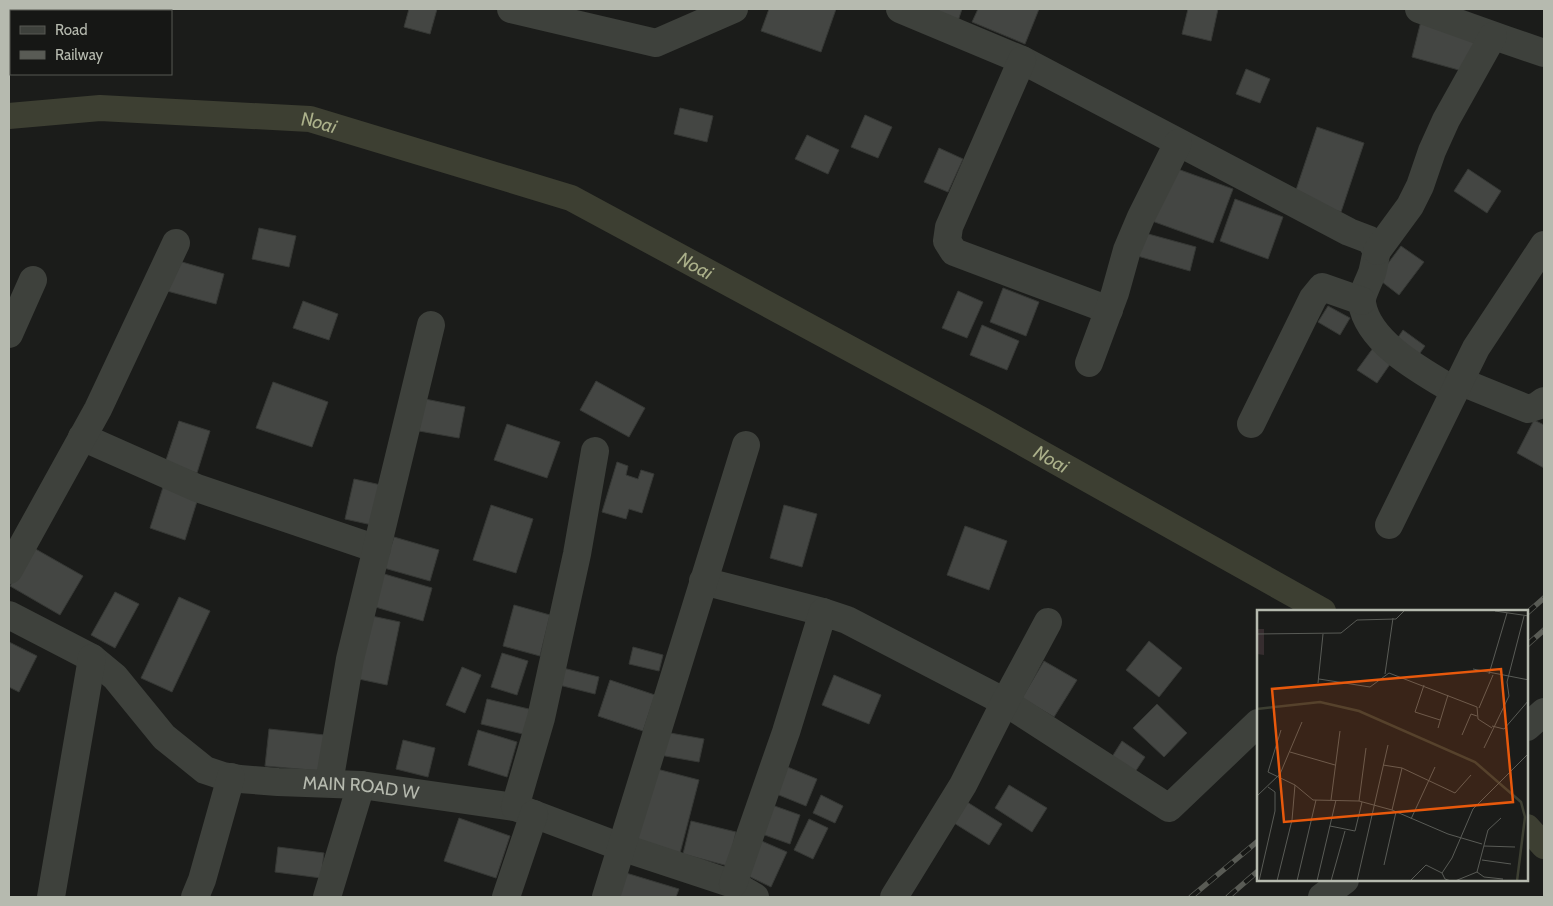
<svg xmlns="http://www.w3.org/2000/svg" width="1553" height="906" font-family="Cabin,sans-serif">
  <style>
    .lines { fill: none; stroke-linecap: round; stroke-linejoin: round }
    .canal { stroke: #3d3f32; stroke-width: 26 }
    .building { fill: #444643; stroke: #363835 }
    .minor { stroke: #3e413c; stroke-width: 28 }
    .rail-casing { stroke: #595b55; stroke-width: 5.5 }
    .rail { stroke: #161715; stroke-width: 4; stroke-dasharray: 11; stroke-linecap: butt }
    .labels { text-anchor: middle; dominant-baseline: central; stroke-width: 4; stroke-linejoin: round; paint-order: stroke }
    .street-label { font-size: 18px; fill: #b6baaf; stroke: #161715 }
    .water-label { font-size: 19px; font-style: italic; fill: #abb08a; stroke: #161715 }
    .inset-river { fill: none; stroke: #3d3f32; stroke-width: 2.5 }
    .inset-road { fill: none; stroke: #595b56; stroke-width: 1 }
    .view { fill: #e8590c; fill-opacity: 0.15; stroke: #e8590c; stroke-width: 2.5 }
    .inset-edge { fill: none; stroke: #b6baaf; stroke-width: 2.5 }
  </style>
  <rect width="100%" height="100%" fill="#1b1c1a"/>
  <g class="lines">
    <g class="canal">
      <path id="s1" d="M9,116L100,108L310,119L571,198L982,420L1323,611"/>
      <path d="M1527,827L1544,846"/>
    </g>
  </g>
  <path class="building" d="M103,9H143V11H103Z
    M409,9H437L430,34L404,27Z
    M769,9H836L821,52L761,31Z
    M917,9H962L958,21Z
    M978,9H1039L1025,44L972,22Z
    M1188,9H1218L1211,41L1182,34Z
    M1421,21L1476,36L1466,72L1412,57Z
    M1246,69L1270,79L1260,103L1236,94Z
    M680,108L713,116L707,142L674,134Z
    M865,115L892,127L878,158L851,147Z
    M1317,127L1364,143L1341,212L1294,196Z
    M807,135L839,150L828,174L795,159Z
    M939,148L963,159L948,192L924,182Z
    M1172,167L1233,189L1213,243L1152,221Z
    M1468,169L1501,191L1487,213L1454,191Z
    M1235,199L1283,217L1268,259L1220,241Z
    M259,228L296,236L289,267L252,259Z
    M1141,232L1196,247L1190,271L1134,255Z
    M1401,246L1424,262L1399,295L1377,278Z
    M175,260L224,274L216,304L167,291Z
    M1003,288L1039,302L1026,336L990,322Z
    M958,291L983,302L967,338L942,328Z
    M303,301L338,314L329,340L293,328Z
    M1328,306L1350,318L1340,335L1318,322Z
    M982,325L1019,341L1007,370L970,355Z
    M1403,330L1425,346L1415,360L1393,345Z
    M1376,344L1395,357L1377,383L1357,370Z
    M596,381L645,408L629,437L580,410Z
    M273,382L328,402L312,447L256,428Z
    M425,399L465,407L459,438L419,431Z
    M1534,420L1544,425V468L1517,453Z
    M179,421L210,431L197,473L165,463Z
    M507,424L560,442L547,478L494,460Z
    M617,462L628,466L626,475L638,479L641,470L654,474L642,513L629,509L626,519L602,512Z
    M354,479L381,485L372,525L345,519Z
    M164,484L199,495L185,540L150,528Z
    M491,505L533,519L516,573L473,560Z
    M784,505L817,514L802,567L770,558Z
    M965,526L1007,541L989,590L947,575Z
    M394,537L439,550L430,581L384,568Z
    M32,547L83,576L60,615L10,586Z
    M381,573L432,588L423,621L372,606Z
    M115,592L139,604L115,648L91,635Z
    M179,597L210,611L172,692L141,678Z
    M514,605L550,615L540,656L503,646Z
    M367,615L400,622L387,685L354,678Z
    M1149,641L1182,668L1159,697L1126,670Z
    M9,642L37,656L19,692L9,687Z
    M633,647L663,655L659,671L629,664Z
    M502,653L528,661L517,695L491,687Z
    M1044,661L1077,680L1054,717L1022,698Z
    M462,667L481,675L465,713L446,705Z
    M559,667L599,677L595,694L555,684Z
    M834,675L881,695L869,724L822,705Z
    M610,680L655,695L643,731L598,716Z
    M487,699L533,710L527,735L481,724Z
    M1157,704L1187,733L1164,757L1133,728Z
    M269,729L325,735L321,771L265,766Z
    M478,730L517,742L507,777L468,765Z
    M659,731L704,739L699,762L654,754Z
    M403,740L435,748L428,777L396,769Z
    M1122,741L1145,757L1133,775L1110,760Z
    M785,766L817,779L806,806L774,793Z
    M653,768L699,780L679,857L633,846Z
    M1009,785L1047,808L1032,832L995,808Z
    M821,795L843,806L835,823L813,813Z
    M967,802L1002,824L989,845L954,823Z
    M769,804L800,815L790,844L759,833Z
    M459,818L510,836L496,878L444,861Z
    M809,819L828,828L813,859L794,850Z
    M691,821L736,832L728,866L683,854Z
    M757,839L787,852L771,887L742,873Z
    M278,847L324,853L321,878L275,872Z
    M626,873L679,889L676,897H618Z"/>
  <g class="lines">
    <g class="minor">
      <path d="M511,9L656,43L734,9"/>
      <path d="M900,9L1022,60L1349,232L1370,240L1377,251C1375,258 1374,266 1372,273C1369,281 1361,296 1362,303C1368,343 1423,372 1455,391"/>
      <path d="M1419,9L1506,40L1544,53"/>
      <path d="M1022,60L949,227L947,241L954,252L1109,310"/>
      <path d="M1377,251L1410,206L1420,186L1432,151L1446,120L1493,36"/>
      <path d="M9,334L33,280"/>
      <path d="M1089,363L1115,293L1127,250L1141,217L1178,143"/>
      <path d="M1459,381L1528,409L1537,406L1544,401"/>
      <path d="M1251,424L1313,298L1322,287L1362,301"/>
      <path d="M82,437L197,488L377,549"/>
      <path d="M1389,525L1476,348L1544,245"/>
      <path d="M9,570L98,409L176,243"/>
      <path d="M703,581L823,612"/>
      <path id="s2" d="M9,615L92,658L115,677L164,737L205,770L223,776L240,779L278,782L361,785L515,807L621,847L733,884L755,897"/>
      <path d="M1527,727L1544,712"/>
      <path d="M329,783L350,659L431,325"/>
      <path d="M515,807L541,718L577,554L595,451"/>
      <path d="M733,884L786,732L823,612L847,620L1005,702L1169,808L1258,723"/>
      <path d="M51,897L92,658"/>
      <path d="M195,897L202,880L231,777"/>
      <path d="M327,897L361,785"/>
      <path d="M506,897L534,814"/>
      <path d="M606,897L746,445"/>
      <path d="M894,897L963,785L1005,702L1048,622"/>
      <path d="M1322,897L1345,880"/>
    </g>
    <defs>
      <path id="rail" d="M1527,613L1544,598
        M1527,645L1544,630
        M1191,897L1258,841
        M1228,897L1258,871"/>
    </defs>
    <use href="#rail" class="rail-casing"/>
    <use href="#rail" class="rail"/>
  </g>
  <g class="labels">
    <g class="street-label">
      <text stroke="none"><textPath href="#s2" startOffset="411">MAIN ROAD W</textPath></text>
    </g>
    <g class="water-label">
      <text stroke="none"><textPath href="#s1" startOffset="311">Noai</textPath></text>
      <text stroke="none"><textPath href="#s1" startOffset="716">Noai</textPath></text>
      <text stroke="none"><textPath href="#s1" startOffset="1121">Noai</textPath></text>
    </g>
  </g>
  <g transform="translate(1257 610)">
    <rect width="271" height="271" fill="#1b1c1a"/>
    <path d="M0,19H7V45L0,44Z" fill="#362d2f"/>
    <path class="inset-river" d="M0,99L63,92L102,101L218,152L264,192L268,207L260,271"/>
    <path class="inset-road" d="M238,1L272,6M0,24L84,23L100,10L139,9L147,1M216,59L272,70M128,64L136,8M232,64L250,3M62,69L113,77L132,63L220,97L221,109L235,118M61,73L66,24M167,75L158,102L183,110M222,98L236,65M235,116L247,119L272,90M181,118L191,85M24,120L11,162L38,175L56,190L102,191L135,200L191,224L225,234M205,125L214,104L220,106M227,138L252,86L250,72L267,6M33,142L78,155M126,155L145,158M0,186L23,164L45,112M74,190L83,121M102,191L109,138M135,200L145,158L198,183L214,165M154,209L178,157M73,216L98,221L105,192M227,236L258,237M225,250L254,254M127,255L139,202M220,262L227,267L246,269M2,271L18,201V182L11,177M20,271L35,210L38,175M40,271L59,190M60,271L79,190M74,271L88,221M100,271L131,135M153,271L169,255L185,263M194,271L188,269L185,263L195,248L216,199L272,143M198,271L220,262L231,220L244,208"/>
    <path class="view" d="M244,59L256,192L27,212L15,79Z"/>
    <rect width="271" height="271" class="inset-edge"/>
  </g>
  <rect width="1553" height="906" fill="none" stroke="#b6baaf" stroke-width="20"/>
  <rect x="10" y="10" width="162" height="65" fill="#161715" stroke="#565853"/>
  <rect x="20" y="26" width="25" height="8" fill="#3e413c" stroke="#565853"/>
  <text x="55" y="35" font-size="15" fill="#b6baaf">Road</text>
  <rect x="20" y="51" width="25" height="8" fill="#595b55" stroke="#565853"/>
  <text x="55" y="60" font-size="15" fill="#b6baaf">Railway</text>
</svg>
